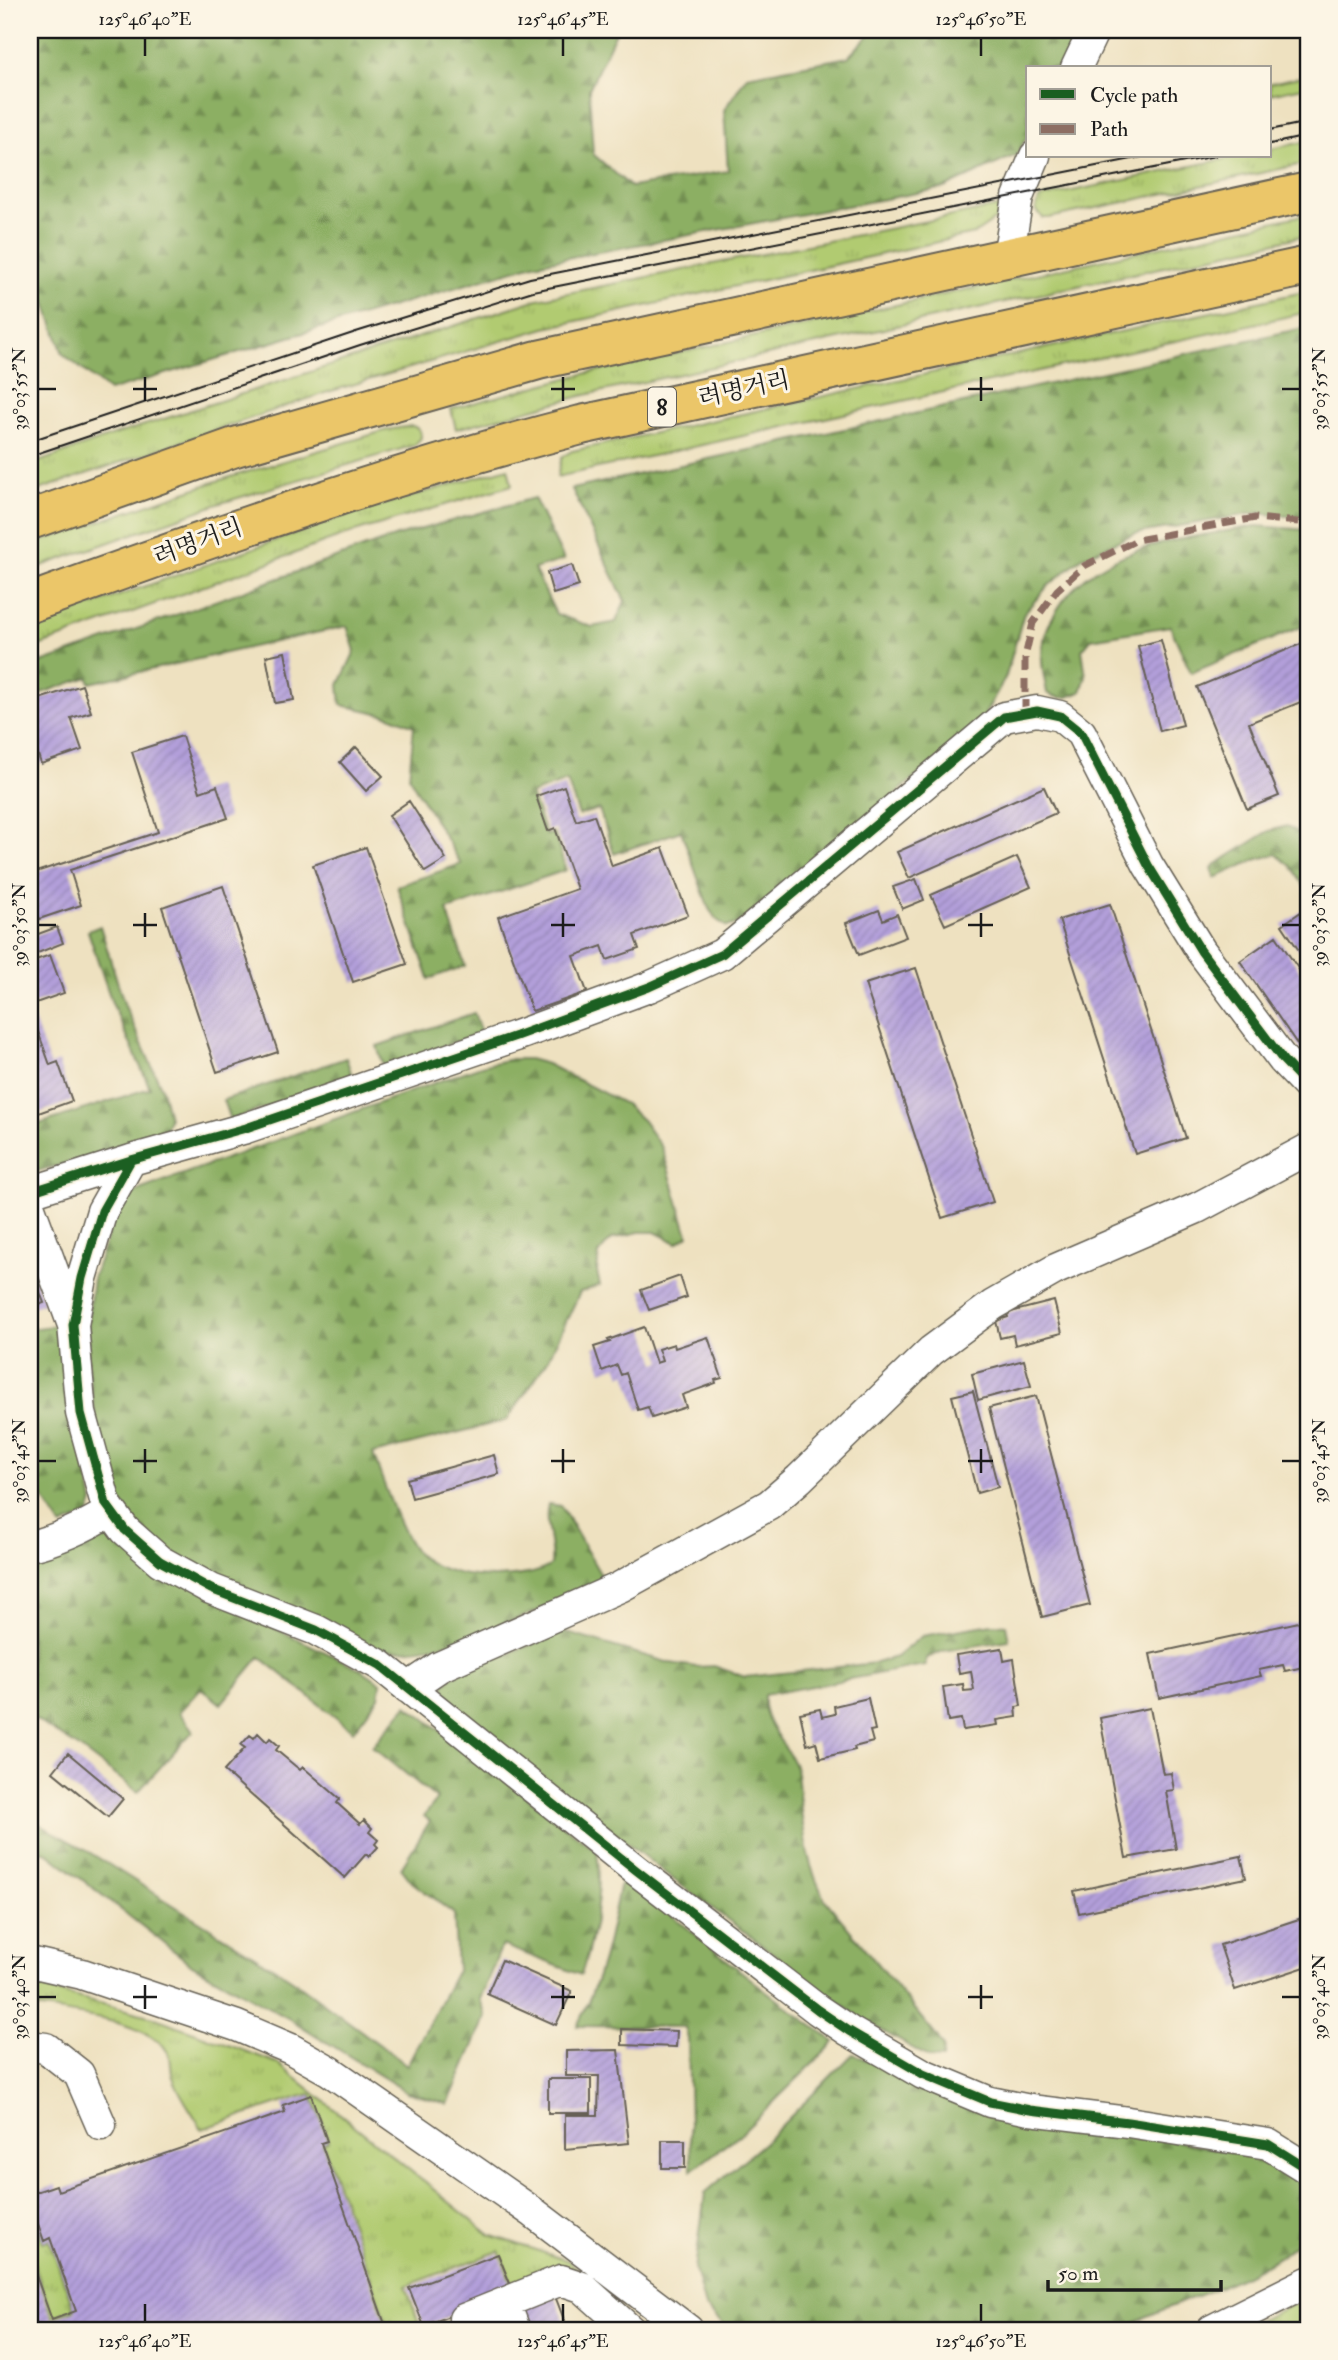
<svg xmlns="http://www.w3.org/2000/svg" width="1338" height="2360" font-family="'IM FELL Double Pica','Noto Serif KR',serif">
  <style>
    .grass { fill: url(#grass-tufts); stroke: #667446; stroke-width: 2 }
    .forest { fill: url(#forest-firs); stroke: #546640; stroke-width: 2 }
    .building { fill: url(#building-hatch) }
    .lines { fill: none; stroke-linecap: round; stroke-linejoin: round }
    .minor-casing { stroke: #666155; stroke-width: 33 }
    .highway-casing { stroke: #666155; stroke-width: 42 }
    .minor { stroke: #fff; stroke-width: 30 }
    .highway { stroke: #ebc669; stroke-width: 38 }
    .tram { stroke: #1c1c1c; stroke-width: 2 }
    .quiet { stroke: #8d6e63; stroke-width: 7; stroke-dasharray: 14 7; stroke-linecap: butt }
    .cycleway-casing { stroke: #fcf5e5; stroke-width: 13 }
    .cycleway { stroke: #1b5e20; stroke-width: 9 }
    .ticks { fill: none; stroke: #1c1c1c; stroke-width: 2.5 }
    .labels { text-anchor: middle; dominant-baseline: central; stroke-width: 6; stroke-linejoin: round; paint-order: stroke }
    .shield { fill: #fcf5e5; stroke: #5f5d58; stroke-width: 2 }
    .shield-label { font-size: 23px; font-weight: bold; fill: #1c1c1c }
    .street-label { font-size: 24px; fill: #1c1c1c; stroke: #fcf5e5 }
    .neatline { fill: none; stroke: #1c1c1c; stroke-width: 2.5 }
    .ticks-label { font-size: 18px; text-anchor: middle; fill: #1c1c1c }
  </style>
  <defs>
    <pattern id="grass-tufts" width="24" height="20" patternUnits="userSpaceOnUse" patternTransform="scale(1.75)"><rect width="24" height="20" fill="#b1cb71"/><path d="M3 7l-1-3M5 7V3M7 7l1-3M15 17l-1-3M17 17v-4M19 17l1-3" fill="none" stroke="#98ae61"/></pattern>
    <pattern id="forest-firs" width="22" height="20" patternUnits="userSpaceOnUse" patternTransform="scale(1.75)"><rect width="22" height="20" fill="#8caf63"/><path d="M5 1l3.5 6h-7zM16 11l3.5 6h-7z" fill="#728e51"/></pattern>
    <pattern id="building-hatch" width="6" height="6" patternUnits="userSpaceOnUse" patternTransform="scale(1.75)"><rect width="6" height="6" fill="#b29fda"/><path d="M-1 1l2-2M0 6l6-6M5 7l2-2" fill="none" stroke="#9888ba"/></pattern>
  </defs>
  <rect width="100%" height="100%" fill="#fcf5e5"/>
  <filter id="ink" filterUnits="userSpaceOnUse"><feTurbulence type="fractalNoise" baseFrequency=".0143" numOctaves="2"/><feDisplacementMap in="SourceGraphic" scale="14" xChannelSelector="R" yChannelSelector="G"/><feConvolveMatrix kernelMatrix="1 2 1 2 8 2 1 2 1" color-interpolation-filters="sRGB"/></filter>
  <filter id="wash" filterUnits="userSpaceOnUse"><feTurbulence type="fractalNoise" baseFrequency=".00686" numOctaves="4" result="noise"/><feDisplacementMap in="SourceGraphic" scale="28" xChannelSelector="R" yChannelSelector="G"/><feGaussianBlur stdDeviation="1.57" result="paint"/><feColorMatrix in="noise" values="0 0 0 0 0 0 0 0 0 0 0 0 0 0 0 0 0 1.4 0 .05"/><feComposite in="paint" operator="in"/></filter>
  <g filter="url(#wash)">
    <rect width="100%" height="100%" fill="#eee1c0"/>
    <path class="grass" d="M1308,75V86L1270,94V83Z
      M1308,141V163L1049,218H1043L1036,210L1039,199L1044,197L1239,156H1270V149Z
      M1007,205L996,219L974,234L545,328L328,392L30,493V465L117,434L538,299Z
      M1308,214V235L581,396L456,429L451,409L575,376Z
      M1308,291V312L557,477L562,457L572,451Z
      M411,426C419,427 421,430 421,438L415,445L221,503L30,570V545L214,482L387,430Z
      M508,468L512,485L351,533L30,649V627L347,515Z
      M30,1985L153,2017L277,2063L490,2235L569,2261L591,2280L513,2287L499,2251L406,2286L421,2330H389L323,2144L329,2141L312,2095L309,2094L202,2129C193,2113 179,2095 173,2077C169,2065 174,2058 164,2047C142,2020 64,2013 30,2007Z
      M30,2204L43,2242L49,2240L74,2310L53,2317L30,2253Z
      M1308,2297V2330H1239Z"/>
    <path class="forest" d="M30,30H617L589,89L593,154L631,187L728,171L724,110L747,76L848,57L874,30H1076L1061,68H1028V135L1016,155L944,188L534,264L109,391L63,354L30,255Z
      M1308,327V518L1255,513L1133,534L1081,558L1048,586L1024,613L1006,676L979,725L739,923L727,927L717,920L709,909L681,831L614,854L599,809L579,815L567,781L531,794L546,835L554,833L566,870L447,910L465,966L429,979L397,886L461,864L409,777L414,726L387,715L341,705L339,685L355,651L347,626L90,683L88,677L30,697V667L397,536L534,498L564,560L534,569L556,614L592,627L616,622L625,601L572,489Z
      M1256,526L1308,530V624L1191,673L1170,626L1091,639L1082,650L1086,676L1081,692C1068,698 1060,700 1047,693C1045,681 1041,667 1042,655C1042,639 1048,624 1057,610C1097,543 1187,539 1256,526Z
      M1287,826L1308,839V891L1291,866L1276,854L1255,860L1215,878L1212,869L1215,865L1269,831Z
      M100,926L125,1006L162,1089L169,1118L165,1130L149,1141L30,1173V1127L150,1088L112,1003L88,931Z
      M474,1013L481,1033L384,1067L377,1046Z
      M346,1058L353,1078L230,1120L223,1100Z
      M511,1059H529L547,1064L625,1104L643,1121L662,1148L688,1235L677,1243L655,1232H639L611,1239L599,1254L597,1272L600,1285L580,1292L548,1360L507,1420L373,1454C382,1477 403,1543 421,1557C441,1572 470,1577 494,1577C514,1576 534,1576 551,1565C554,1543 543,1525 548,1504L561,1506L602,1577L592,1588C528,1613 442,1660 374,1648L217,1579L167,1551L138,1525L120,1501L104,1466L88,1371V1319L93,1278L120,1200L142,1189L481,1066Z
      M58,1325L93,1502L89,1515L61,1526L30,1478V1329Z
      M108,1523L266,1624L361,1669L381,1683L379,1697L353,1731L260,1657L221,1704L201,1688L179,1712L193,1731L138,1792L78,1747L30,1716V1553Z
      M992,1624L1006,1625L1009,1640L943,1651L927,1658L925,1665L764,1695C761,1726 787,1742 796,1769C799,1779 798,1791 800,1802C805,1841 807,1866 826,1901L937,2037L943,2047L942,2059L930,2058L860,2018L673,1879L449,1703L444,1692L445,1684L452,1677L468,1668L564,1632L670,1663L696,1667L714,1666L745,1677L876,1663L896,1657L922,1636Z
      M407,1705L597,1851C603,1892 594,1935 581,1975L502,1945L480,1999L486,2017L448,2104L407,2092L288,2018L192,1965L48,1853L30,1848V1819L89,1852L291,1979L407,2065L457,1970L454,1914L412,1882L401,1868L430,1821L424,1816L437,1799L372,1746Z
      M623,1879H629C696,1936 763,1991 835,2042L743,2132L691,2171L688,2039L685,2027L577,2026C601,1979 609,1939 619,1887Z
      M853,2054L887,2069L1189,2144L1261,2157L1304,2182L1308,2188V2232C1264,2280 1176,2299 1118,2330H729L705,2307L695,2270L705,2193L765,2142Z"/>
    <g id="blocks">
      <path class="building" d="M572,565L579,586L553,594L547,573Z
        M1161,640L1183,725L1160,731L1138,646Z
        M1308,641V699L1249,723L1279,796L1247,809L1197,687Z
        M285,652L294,700L275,703L266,656Z
        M82,685L91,712L71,718L82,750L41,764L37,751L30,754V702Z
        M182,736L200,792L217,786L228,818L70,870L81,905L30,922V874L158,832L132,752Z
        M356,747L383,776L366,791L340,762Z
        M564,786L576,821L594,815L612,866L663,848L688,915L634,935L639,949L607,960L602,946L574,956L587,992L532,1011L498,917L577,889L555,828L548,831L536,796Z
        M1044,787L1056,813L909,878L897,852Z
        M409,801L446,859L425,872L389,815Z
        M366,847L407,964L353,982L313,865Z
        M1017,857L1031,887L945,925L931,895Z
        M916,879L924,900L902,909L893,887Z
        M223,886L278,1052L217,1072L162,907Z
        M1110,904L1186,1138L1135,1154L1059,920Z
        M1308,907V964L1282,925Z
        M879,910L883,920L897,914L906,937L859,955L846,923Z
        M57,927L63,943L30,956V937Z
        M1276,936L1308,983V1060L1240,961Z
        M50,955L64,993L30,1005V962Z
        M916,968L993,1202L942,1218L865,984Z
        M30,1009L50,1065L58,1062L72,1101L30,1116Z
        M30,1267L44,1303L30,1308Z
        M680,1276L687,1297L649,1310L641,1290Z
        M1054,1301L1062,1333L1015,1345L1013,1335L1000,1338L996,1321L1008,1317L1007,1313Z
        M644,1327L656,1363L662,1361L658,1349L674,1344L675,1348L708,1337L722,1378L715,1380L716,1383L682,1395L686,1407L652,1418L648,1407L638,1410L626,1373L621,1375L617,1365L602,1371L594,1347L610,1342L608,1340Z
        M1024,1360L1031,1386L978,1400L972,1374Z
        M973,1391L998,1487L977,1493L952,1396Z
        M1036,1396L1090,1605L1042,1617L989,1408Z
        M494,1455L499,1474L412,1498L407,1479Z
        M1308,1620V1666L1285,1671L1283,1665L1259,1670L1261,1676L1159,1698L1150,1654Z
        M1002,1648L1004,1661L1014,1659L1021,1706L1016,1707L1017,1717L997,1720L998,1725L963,1730L961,1719L948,1721L943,1687L963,1684L964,1691L974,1690L971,1671L959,1673L956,1655Z
        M868,1698L875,1730L870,1731L873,1742L854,1747L855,1750L820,1758L816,1742L807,1745L800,1713L820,1709L822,1717L835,1714L834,1706Z
        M1150,1708L1163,1774L1171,1773L1174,1790L1166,1791L1176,1849L1126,1858L1100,1718Z
        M258,1733L267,1742L270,1738L279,1746L276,1750L300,1770L303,1767L340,1799L337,1803L360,1824L364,1820L372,1828L369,1832L378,1840L375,1844L378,1847L369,1857L366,1854L345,1878L224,1771L245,1748L241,1745L250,1735L254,1738Z
        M68,1753L123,1799L108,1817L53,1772Z
        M1241,1856L1246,1878L1079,1913L1074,1891Z
        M1308,1916V1966L1235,1990L1220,1945Z
        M502,1960L572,1991L556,2025L487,1994Z
        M622,2029L677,2031L676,2047L622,2045Z
        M618,2050L629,2143L565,2149V2115H598L599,2076H566V2051Z
        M548,2079H591V2113H548Z
        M311,2095L327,2141L321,2143L387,2330H30V2259L52,2320L76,2311L50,2238L44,2241L30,2201V2194L56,2185L58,2191L285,2112L283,2105Z
        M662,2140H685V2168H662Z
        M498,2254L513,2291L424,2326L409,2288Z
        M555,2296L568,2330H524L517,2310Z"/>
    </g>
  </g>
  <g filter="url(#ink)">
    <use href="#blocks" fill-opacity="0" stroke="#666155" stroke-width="2"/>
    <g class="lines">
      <defs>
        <path id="minor" d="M1076,68L1094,30
          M1008,257L1018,197L1035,156
          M131,1160L102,1211L82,1278L73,1325L81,1413L106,1504L125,1530L160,1561L211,1589L316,1630L380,1665L636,1870L818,2010L849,2031L923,2074L990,2102L1030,2110L1128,2122L1268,2144L1308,2169
          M30,1192L131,1160L246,1128L516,1036L649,987L722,954L1004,717L1037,711L1060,716L1081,733L1148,865L1201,951L1283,1060L1308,1086
          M30,1208L73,1325
          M30,1546C60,1539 85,1527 111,1511
          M408,1688L439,1667L620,1587L769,1505L799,1479L931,1351L993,1305L1056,1269L1197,1208L1308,1149
          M30,1962L82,1974L237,2026L291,2049L330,2071L534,2213L688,2330
          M30,2046L46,2048L79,2074L101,2125
          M505,2303L515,2330
          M464,2319L561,2280L582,2287L630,2330
          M1212,2330L1308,2282"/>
        <path id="highway" d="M30,520L235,447L538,360L1308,192
          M30,603C212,537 393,473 581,425L1308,266"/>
      </defs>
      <use href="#minor" class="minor-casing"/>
      <use href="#highway" class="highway-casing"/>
      <use href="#minor" class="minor"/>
      <use href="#highway" class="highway"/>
      <path class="tram" d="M1270,130L1308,122
        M1270,144L1308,136
        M30,441L356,332L530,278L1147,156
        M30,456L360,345L533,291L1215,156"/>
      <path class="quiet" d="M1025,714V657L1033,623L1057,590L1084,566L1137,540L1255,518L1308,523"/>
      <defs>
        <path id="cycleway" d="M131,1160L102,1211L82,1278L73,1325L81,1413L106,1504L125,1530L160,1561L211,1589L316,1630L380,1665L636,1870L818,2010L849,2031L923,2074L990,2102L1030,2110L1128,2122L1268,2144L1308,2169
          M30,1192L131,1160L246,1128L516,1036L649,987L722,954L1004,717L1037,711L1060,716L1081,733L1148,865L1201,951L1283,1060L1308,1086"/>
      </defs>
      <use href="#cycleway" class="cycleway-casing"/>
      <use href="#cycleway" class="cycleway"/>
    </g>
  </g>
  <path class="ticks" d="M145,38V56M563,38V56M981,38V56M145,377V401M563,377V401M981,377V401M38,389H56M133,389H157M551,389H575M968,389H993M1282,389H1300M145,913V937M563,913V937M981,913V937M38,925H56M133,925H157M551,925H575M968,925H993M1282,925H1300M145,1449V1473M563,1449V1473M981,1449V1473M38,1461H56M133,1461H157M551,1461H575M968,1461H993M1282,1461H1300M145,1985V2009M563,1985V2009M981,1985V2009M38,1997H56M133,1997H157M551,1997H575M968,1997H993M1282,1997H1300M145,2304V2322M563,2304V2322M981,2304V2322"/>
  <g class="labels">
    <rect class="shield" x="648" y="387.5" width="28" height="39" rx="5"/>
    <g class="shield-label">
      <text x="662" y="407">8</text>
    </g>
    <g class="street-label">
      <text transform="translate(744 389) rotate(-12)">려명거리</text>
      <text transform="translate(198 542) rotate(-20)">려명거리</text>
    </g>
  </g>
  <rect width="1338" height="2360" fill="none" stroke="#fcf5e5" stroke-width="77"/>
  <rect x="1026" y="66" width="245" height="91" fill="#fcf5e5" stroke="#a29e95" stroke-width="2"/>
  <rect x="1040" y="89" width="35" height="10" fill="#1b5e20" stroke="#a29e95" stroke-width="2"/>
  <text x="1090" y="102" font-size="21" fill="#1c1c1c">Cycle path</text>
  <rect x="1040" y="124" width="35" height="10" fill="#8d6e63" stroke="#a29e95" stroke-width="2"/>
  <text x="1090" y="136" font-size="21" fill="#1c1c1c">Path</text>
  <path d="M1048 2280v10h173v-10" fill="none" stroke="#1c1c1c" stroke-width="3.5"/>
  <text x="1058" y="2280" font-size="21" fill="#1c1c1c" stroke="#fcf5e5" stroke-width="5" paint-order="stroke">50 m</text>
  <rect x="38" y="38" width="1262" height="2284" class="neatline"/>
  <g class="ticks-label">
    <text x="145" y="25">125°46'40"E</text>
    <text x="563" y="25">125°46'45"E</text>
    <text x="981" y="25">125°46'50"E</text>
    <text transform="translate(19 389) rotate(-90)" y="6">39°03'55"N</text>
    <text transform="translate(1319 389) rotate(-90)" y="6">39°03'55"N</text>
    <text transform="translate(19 925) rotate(-90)" y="6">39°03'50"N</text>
    <text transform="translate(1319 925) rotate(-90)" y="6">39°03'50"N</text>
    <text transform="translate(19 1461) rotate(-90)" y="6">39°03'45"N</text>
    <text transform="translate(1319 1461) rotate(-90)" y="6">39°03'45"N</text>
    <text transform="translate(19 1997) rotate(-90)" y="6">39°03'40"N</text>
    <text transform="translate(1319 1997) rotate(-90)" y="6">39°03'40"N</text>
    <text x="145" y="2347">125°46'40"E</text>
    <text x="563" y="2347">125°46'45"E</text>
    <text x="981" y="2347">125°46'50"E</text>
  </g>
</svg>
